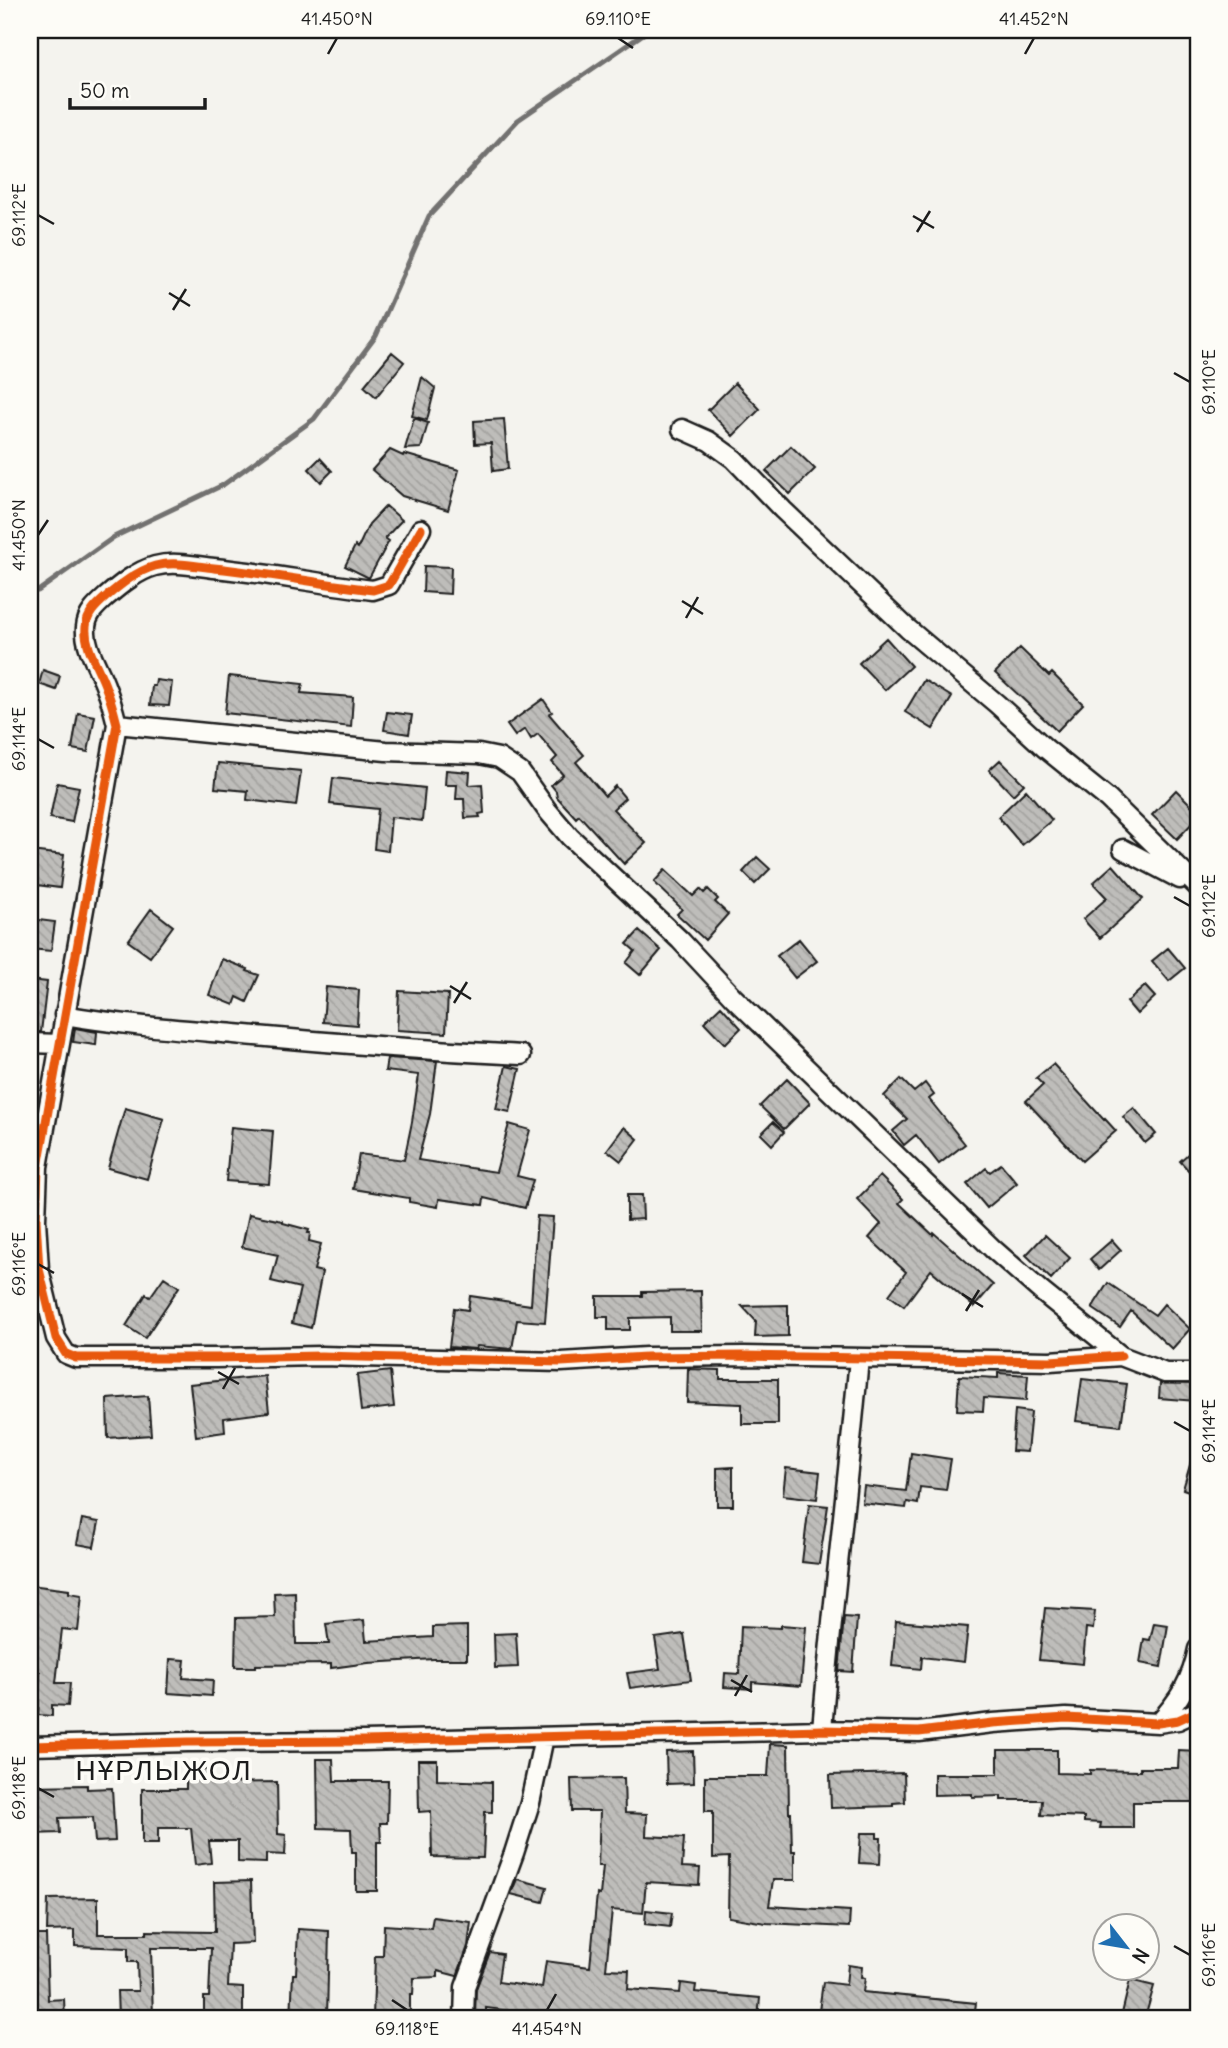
<svg xmlns="http://www.w3.org/2000/svg" width="1228" height="2048" font-family="Delius,sans-serif">
  <style>
    .lines { fill: none; stroke-linecap: round; stroke-linejoin: round }
    .stream { stroke: #72716f; stroke-width: 5 }
    .building { fill: url(#building-back-hatch); stroke: #1c1c1c; stroke-width: 2 }
    .street-casing { stroke: #1c1c1c; stroke-width: 23 }
    .street { stroke: #fdfcf7; stroke-width: 18 }
    .cycleway-casing { stroke: #fdfcf7; stroke-width: 13 }
    .cycleway { stroke: #e8590c; stroke-width: 9 }
    .ticks { fill: none; stroke: #1c1c1c; stroke-width: 2.5 }
    .labels { text-anchor: middle; dominant-baseline: central; stroke-width: 7; stroke-linejoin: round; paint-order: stroke }
    .quarter-label { font-size: 28px; letter-spacing: 2px; fill: #1c1c1c; stroke: #fdfcf7 }
    .neatline { fill: none; stroke: #1c1c1c; stroke-width: 2.5 }
    .ticks-label { font-size: 18px; text-anchor: middle; fill: #1c1c1c }
  </style>
  <defs>
    <pattern id="building-back-hatch" width="6" height="6" patternUnits="userSpaceOnUse" patternTransform="scale(1.75)"><rect width="6" height="6" fill="#bebdba"/><path d="M-1 5l2 2M0 0l6 6M5-1l2 2" fill="none" stroke="#a3a29f"/></pattern>
  </defs>
  <rect width="100%" height="100%" fill="#f4f3ee"/>
  <filter id="ink" filterUnits="userSpaceOnUse"><feTurbulence type="fractalNoise" baseFrequency=".0143" numOctaves="2"/><feDisplacementMap in="SourceGraphic" scale="14" xChannelSelector="R" yChannelSelector="G"/><feConvolveMatrix kernelMatrix="1 2 1 2 8 2 1 2 1" color-interpolation-filters="sRGB"/></filter>
  <g filter="url(#ink)">
    <g class="lines">
      <path class="stream" d="M30,591H38L114,537L223,485L314,419L376,336L429,216L518,120L649,30"/>
    </g>
    <path class="building" d="M392,352L404,362L376,397L364,386Z
      M422,377L435,388L427,420L412,416Z
      M735,383L760,409L733,436L708,410Z
      M414,418L428,423L421,448L405,449Z
      M504,419L508,469L493,471L491,443L475,444L474,421Z
      M791,446L815,469L790,494L766,471Z
      M390,450L403,456L404,454L459,470L448,510L402,496L372,470Z
      M320,458L332,471L321,482L309,469Z
      M386,506L402,520L385,538L389,541L369,578L345,566L355,546L358,548L369,524Z
      M424,566L451,567L450,594L423,592Z
      M886,638L911,666L885,690L859,663Z
      M1020,648L1049,676L1052,673L1083,704L1057,731L995,673Z
      M43,670L60,676L56,690L39,684Z
      M229,676L303,684L301,693L353,697L351,727L225,713Z
      M156,680L172,682L169,706L150,705L152,686H155Z
      M924,680L952,697L933,729L905,712Z
      M543,699L552,712L549,714L584,755L576,762L605,796L615,786L625,798L613,809L646,843L624,864L579,815L576,818L557,797L556,791L551,785L563,775L552,762L557,757L538,734L531,739L525,729L515,736L507,725Z
      M387,712L412,715L409,734L384,730Z
      M78,713L95,716L88,752L72,749Z
      M1000,760L1024,784L1013,795L989,770Z
      M218,763L301,771L296,806L247,800L248,791L215,788Z
      M446,770L470,772L469,785L482,784L484,813L479,814L480,817L465,818L464,799H456L457,785H445Z
      M333,778L425,788L422,821L391,817L388,851L374,849L378,809L330,804Z
      M57,783L79,787L72,822L50,818Z
      M1026,790L1052,820L1022,845L998,817Z
      M1176,790L1198,812V817L1177,839L1152,815Z
      M30,851L64,855L60,888L30,884Z
      M757,857L770,869L755,884L743,872Z
      M1113,865L1143,899L1100,938L1083,919L1107,898L1093,883Z
      M665,870L693,896L700,889L704,893L708,889L718,899L715,902L728,914L705,940L677,914L682,909L654,882Z
      M151,909L173,926L150,957L128,941Z
      M31,919L55,922L51,951L30,949Z
      M639,931L661,950L640,975L626,963L635,951L627,944Z
      M799,939L817,961L795,978L777,956Z
      M1168,948L1185,968L1169,981L1152,961Z
      M222,959L248,969L247,971L259,975L247,1002L237,997L234,1005L209,995Z
      M30,980L47,982L41,1032H30Z
      M1145,986L1155,997L1137,1014L1127,1002Z
      M326,987L359,990L357,1025L323,1022Z
      M399,991L448,994L446,1033L397,1030Z
      M721,1006L741,1028L725,1044L704,1022Z
      M75,1028L97,1032L96,1045L73,1042Z
      M387,1058L437,1061L430,1114L418,1160L496,1172L509,1124L530,1130L517,1176L533,1180L525,1208L484,1198L483,1205L439,1199L438,1207L409,1202V1198L353,1189L359,1154L404,1160L412,1122L419,1075L385,1071Z
      M1053,1064L1104,1120L1105,1119L1116,1131L1082,1161L1026,1101L1043,1085L1036,1078Z
      M506,1066L520,1069L510,1112L496,1109Z
      M787,1079L810,1103L784,1129L760,1106Z
      M901,1079L914,1092L925,1083L934,1095L929,1099L965,1144L939,1164L916,1135L904,1145L893,1131L907,1119L884,1096Z
      M125,1108L164,1119L147,1179L108,1168Z
      M1134,1108L1156,1134L1145,1143L1123,1117Z
      M773,1122L784,1132L772,1145L761,1134Z
      M231,1127L273,1131L269,1184L226,1181Z
      M624,1127L638,1139L621,1161L607,1150Z
      M1198,1145V1165L1190,1172L1180,1161Z
      M1001,1164L1017,1183L987,1208L967,1184L986,1168L990,1172Z
      M880,1176L903,1199L899,1203L933,1235L934,1233L993,1285L974,1307L931,1270L904,1306L889,1295L906,1272L869,1238L881,1224L857,1199Z
      M627,1195H642L643,1219L627,1220Z
      M249,1214L283,1221V1223L309,1230L308,1233H310L309,1241L321,1244L314,1270L322,1272L311,1328L292,1323L300,1288L271,1281L278,1255L242,1247Z
      M537,1216L553,1217L545,1322L517,1320L512,1349L477,1346L476,1349L449,1347L454,1308L468,1310L470,1296L531,1305Z
      M1045,1235L1070,1258L1051,1279L1026,1255Z
      M1112,1240L1121,1250L1099,1270L1090,1259Z
      M164,1277L179,1287L145,1338L126,1326L146,1294L150,1297Z
      M1108,1283L1155,1315L1164,1304L1190,1329L1172,1349L1131,1311L1120,1327L1092,1308Z
      M701,1291L702,1331H670V1317L630,1318V1330H608V1317H597V1296H642V1292Z
      M788,1305V1336L755,1337L756,1321L742,1306Z
      M688,1369L720,1370V1379H778V1424H742V1404L687,1402Z
      M390,1371L394,1407L361,1411L357,1375Z
      M998,1373L1028,1375L1026,1401L984,1398L983,1411L957,1410L959,1376L998,1378Z
      M265,1376L269,1412L224,1418L225,1432L196,1436L190,1384Z
      M1082,1379L1127,1384L1121,1426L1076,1421Z
      M1160,1383L1198,1384L1196,1401L1159,1398Z
      M148,1396L151,1435L108,1438L107,1399Z
      M1015,1410L1031,1412L1027,1452L1012,1451Z
      M1194,1451H1198V1494L1183,1489Z
      M911,1453L951,1459L946,1490L920,1487L918,1504L907,1502L906,1508L862,1503L864,1486L906,1491Z
      M733,1467V1506H717V1468Z
      M786,1468L820,1472L817,1499L783,1495Z
      M809,1504L828,1506L819,1564L802,1562Z
      M82,1519L99,1522L94,1547L77,1544Z
      M30,1585L69,1590V1593L82,1595L78,1631L62,1629L56,1683H70L68,1706L52,1705V1716L38,1715L40,1672L30,1671L33,1625H30Z
      M295,1592L296,1644H329L326,1624L364,1620L366,1641L433,1637V1627L467,1626V1659H434L368,1663L331,1668V1664L256,1665V1667H235L236,1618L275,1617L274,1593Z
      M1045,1608L1095,1611L1093,1629L1086,1628L1083,1664L1039,1660Z
      M844,1617L857,1618L853,1672L839,1671Z
      M896,1621L968,1627L964,1662L922,1657L921,1669L892,1666Z
      M1154,1623L1168,1625L1161,1667L1140,1663L1144,1639L1150,1640Z
      M781,1625L806,1627L801,1686L752,1682V1689L724,1687L725,1673L739,1674L741,1626L781,1628Z
      M516,1633L518,1667L495,1668L494,1634Z
      M684,1634L691,1680L630,1688L627,1673L660,1669L655,1638Z
      M170,1659L185,1660L183,1678L213,1680L212,1696L168,1693Z
      M770,1744L788,1745L789,1813H791L792,1851H795V1880H773L769,1906L850,1911L849,1927L766,1923L728,1917L729,1857L713,1858V1811H705V1776H768Z
      M998,1750H1057V1773L1090,1774V1770L1140,1771V1768H1178L1179,1750L1198,1751V1802H1133V1828H1100L1101,1823L1084,1822V1817L1041,1815L1042,1800H1001V1796L972,1797V1794L934,1795V1774H998Z
      M693,1751L694,1783L667,1784L666,1752Z
      M317,1759H333L334,1781H388L387,1823H380L381,1842H377V1891H356V1852H352L351,1829L318,1828Z
      M418,1760H437V1780L492,1782V1812H485L483,1858L432,1857L431,1811L419,1812Z
      M186,1770H211V1783L277,1782L278,1834L286,1835L285,1855L266,1854V1863L238,1862V1841H209L211,1863L195,1865L191,1828H158V1844H142V1789H186Z
      M904,1773L905,1802L893,1803V1806L831,1808L830,1775Z
      M624,1778L625,1813L647,1814L646,1836L684,1838L682,1867L700,1868L699,1885L646,1882L643,1913L612,1910L606,1969L629,1970L628,1989L680,1993L681,1983L696,1985L695,1992L760,1998L758,2018H576L542,2014L541,2018H525V2013L486,2008V2016L475,2015L476,1989L490,1952L502,1954L498,1982L542,1988L546,1961L590,1967L597,1894L600,1895L603,1866H598L600,1811H572L571,1779Z
      M87,1785V1789L112,1788L115,1841L95,1842L93,1817L59,1818L60,1833L30,1834V1786Z
      M861,1833H877V1838H881L880,1864L859,1863Z
      M517,1879L547,1887L543,1902L511,1894Z
      M251,1881L253,1943L230,1944L228,1987L243,1988V2018H204V1997H209L211,1948H151L153,2018H118L117,1991H138L137,1962H128V1948L75,1946V1930L47,1931L48,1899L98,1898V1934H147V1931L215,1932L214,1882Z
      M646,1910L672,1913L670,1927L645,1924Z
      M433,1917L471,1922L468,1946L457,1976L438,1971V1977L414,1978L413,1994H410V2018H373L375,1956H383L384,1925L431,1928Z
      M298,1929L329,1931L327,2018H291L293,1974H296Z
      M30,1935H46L48,2000L64,1999L65,2018H30Z
      M848,1965L862,1967L861,1977L865,1978L863,1992L976,2003L974,2018H818L823,1982L846,1985Z
      M1130,1980L1154,1986L1145,2018H1121Z"/>
    <g class="lines">
      <defs>
        <path id="street" d="M682,429L709,441L734,459L783,510L908,629L997,704L1045,748L1108,799L1198,887
          M421,529L389,585L373,590C320,584 267,573 214,568C195,566 174,561 155,566C137,571 120,585 106,597C96,606 87,614 86,627C84,648 100,669 106,688C111,700 114,712 117,724L38,1167L36,1220L39,1269L56,1338L66,1354L76,1358H216L321,1356L561,1362L646,1357L744,1356L1050,1361L1121,1356
          M117,724L386,751L479,754L499,758L520,772L547,810L570,837L680,940L734,998L993,1249L1042,1292L1121,1356L1165,1373H1198
          M1123,849L1180,879
          M64,1015C121,1025 177,1029 234,1034C329,1043 425,1050 521,1055
          M30,1043L60,1044
          M1158,1723C1179,1701 1192,1680 1198,1649
          M822,1730C832,1606 848,1482 859,1358
          M30,1746L188,1742L364,1741L822,1730L919,1732L993,1723L1066,1718L1158,1723L1178,1720L1198,1711
          M464,2018L465,1987L514,1853L530,1803L544,1737"/>
      </defs>
      <use href="#street" class="street-casing"/>
      <use href="#street" class="street"/>
      <defs>
        <path id="cycleway" d="M421,529L389,585L373,590C320,584 267,573 214,568C195,566 174,561 155,566C137,571 120,585 106,597C96,606 87,614 86,627C84,648 100,669 106,688C111,700 114,712 117,724L38,1167L36,1220L39,1269L56,1338L66,1354L76,1358H216L321,1356L561,1362L646,1357L744,1356L1050,1361L1121,1356
          M30,1746L188,1742L364,1741L822,1730L919,1732L993,1723L1066,1718L1158,1723L1178,1720L1198,1711"/>
      </defs>
      <use href="#cycleway" class="cycleway-casing"/>
      <use href="#cycleway" class="cycleway"/>
    </g>
  </g>
  <path class="ticks" d="M618,38L633,48M328,54L337,38M1025,54L1034,38M38,215L54,224M913,216L934,228M917,232L930,211M169,293L190,306M173,310L186,289M1174,373L1190,382M38,535L48,520M682,601L703,614M686,618L698,597M38,739L54,748M1174,897L1190,906M450,986L471,999M454,1003L467,982M38,1264L54,1273M962,1294L983,1307M966,1311L979,1290M218,1372L239,1384M223,1389L235,1368M1174,1422L1190,1431M731,1680L752,1692M735,1696L747,1675M38,1788L54,1797M1174,1946L1190,1955M392,2000L407,2010M547,2010L556,1994"/>
  <g class="labels">
    <g class="quarter-label">
      <text x="164" y="1770">НҰРЛЫЖОЛ</text>
    </g>
  </g>
  <rect width="1228" height="2048" fill="none" stroke="#fdfcf7" stroke-width="77"/>
  <g transform="translate(1126 1947) rotate(121)"><circle r="33" fill="#fdfcf7" stroke="#a3a29f" stroke-width="2"/>
  <path d="M0-5L12 26L0 18L-12 26Z" fill="#1f6fb2"/>
  <text y="-10" font-size="19" font-weight="bold" text-anchor="middle" fill="#1c1c1c">N</text>
  </g>
  <path d="M70 98v10h135v-10" fill="none" stroke="#1c1c1c" stroke-width="3.5"/>
  <text x="80" y="98" font-size="21" fill="#1c1c1c" stroke="#fdfcf7" stroke-width="5" paint-order="stroke">50 m</text>
  <rect x="38" y="38" width="1152" height="1972" class="neatline"/>
  <g class="ticks-label">
    <text x="337" y="25">41.450°N</text>
    <text x="618" y="25">69.110°E</text>
    <text x="1034" y="25">41.452°N</text>
    <text transform="translate(19 215) rotate(-90)" y="6">69.112°E</text>
    <text transform="translate(1209 382) rotate(-90)" y="6">69.110°E</text>
    <text transform="translate(19 535) rotate(-90)" y="6">41.450°N</text>
    <text transform="translate(19 739) rotate(-90)" y="6">69.114°E</text>
    <text transform="translate(1209 906) rotate(-90)" y="6">69.112°E</text>
    <text transform="translate(19 1264) rotate(-90)" y="6">69.116°E</text>
    <text transform="translate(1209 1431) rotate(-90)" y="6">69.114°E</text>
    <text transform="translate(19 1788) rotate(-90)" y="6">69.118°E</text>
    <text transform="translate(1209 1955) rotate(-90)" y="6">69.116°E</text>
    <text x="407" y="2035">69.118°E</text>
    <text x="547" y="2035">41.454°N</text>
  </g>
</svg>
